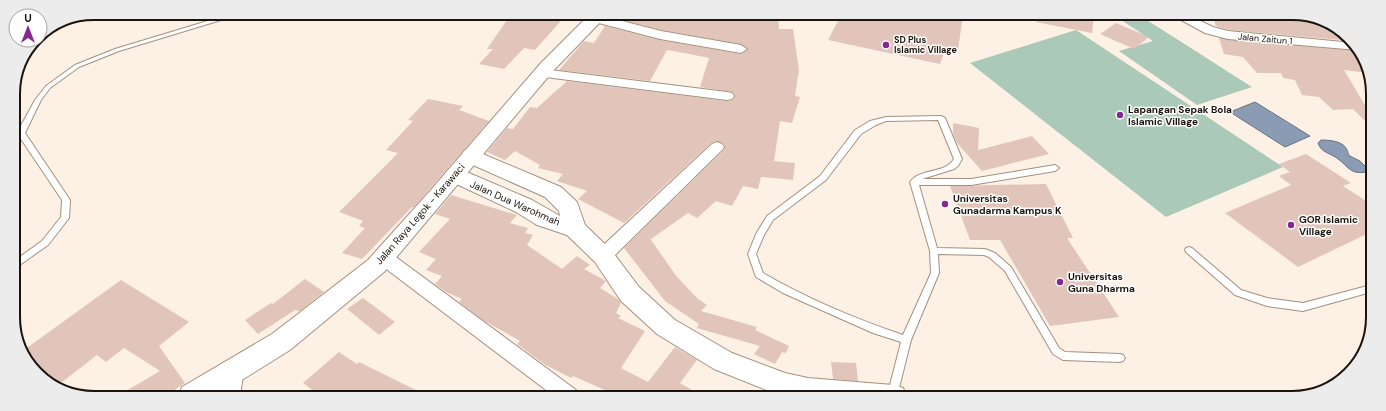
<svg xmlns="http://www.w3.org/2000/svg" width="1386" height="411" font-family="'DM Sans',sans-serif">
  <style>
    .green { fill: #abc9b8 }
    .water { fill: #8a9cb3; stroke: #697381 }
    .building { fill: #e1c5ba }
    .lines { fill: none; stroke-linecap: round; stroke-linejoin: round }
    .lane-casing { stroke: #a4907e; stroke-width: 2 }
    .street-casing { stroke: #a4907e; stroke-width: 2 }
    .secondary-casing { stroke: #a4907e; stroke-width: 2 }
    .primary-casing { stroke: #a4907e; stroke-width: 2 }
    .lane { fill: #fff; fill-rule: evenodd }
    .street { fill: #fff; fill-rule: evenodd }
    .secondary { fill: #fff; fill-rule: evenodd }
    .primary { fill: #fff; fill-rule: evenodd }
    .poi-dot { fill: #862690; stroke: #fff; stroke-width: 1.5 }
    .labels { text-anchor: middle; dominant-baseline: central; stroke-width: 3; stroke-linejoin: round; paint-order: stroke }
    .far-street-label { font-size: 9px; fill: #1b140d; stroke: #fff }
    .far-poi-label { font-size: 9px; font-weight: bold; fill: #1b140d; stroke: #fff; text-anchor: start }
    .poi-label { font-size: 10px; font-weight: bold; fill: #1b140d; stroke: #fff; text-anchor: start }
    .street-label { font-size: 10px; fill: #1b140d; stroke: #fff }
    .rim { fill: none; stroke: #1b140d; stroke-width: 2 }
  </style>
  <rect width="100%" height="100%" fill="#fdf0e5"/>
  <path class="green" d="M1139,15L1252,87L1197,105L1119,51L1153,41L1115,16Z
    M1076,30L1283,167L1166,217L970,63Z"/>
  <path class="water" d="M1255,102L1310,136L1285,147L1230,112Z
    M1321,140C1329,140 1344,141 1347,150C1348,152 1348,155 1350,156L1360,161L1368,169L1366,172C1350,175 1348,166 1338,159C1331,153 1321,153 1318,143Z"/>
  <path class="building" d="M511,14H567L535,50L524,48L504,69L479,64L493,49H487Z
    M612,14L635,17L636,14L778,15L779,29H793L799,70L795,96L800,97L792,123L780,121L774,161L795,163L793,180L761,177L758,189L743,186L732,206L716,201L697,218L688,213L651,239L649,237L677,277L698,299L707,305L701,311L757,327L755,330L789,346L786,353L782,352L775,364L754,354L760,346L697,328L699,324L665,301L624,248L723,151L725,146L723,143L716,141L711,143L624,223L578,199L587,191L557,181L563,174L538,168L540,165L515,151L505,160L487,152L507,128L513,129L530,107L537,108L567,81L727,101L733,100L735,95L732,92L700,87L709,58L679,52L667,50L650,81L559,70L584,41L594,43L605,26L660,40L741,54L748,49L741,44L661,30L611,17Z
    M841,15H963L958,50L946,48L940,64L828,40Z
    M1037,15H1094L1092,33L1036,22Z
    M1212,15L1313,16L1353,41L1228,30L1216,26Z
    M1116,23L1149,37L1134,49L1100,34Z
    M1219,38L1358,51L1369,73L1344,70L1371,115V127L1353,109L1333,110L1319,97L1302,95L1295,80L1283,78L1281,73H1257L1243,57L1224,54Z
    M428,99L463,106L459,110L489,121L414,207H412L362,259L342,253L365,228L359,226L363,221L339,212L398,153L386,150L413,121L408,120Z
    M953,123L979,128L978,150L1032,136L1049,154L982,171L957,143L953,133Z
    M1306,154L1351,183L1343,186L1371,204V232L1298,267L1225,213L1291,185L1279,176L1290,172L1279,164Z
    M1046,184L1073,238H1067L1119,317L1050,326L1000,240H970L950,186Z
    M451,195L517,215L510,223L528,228L525,233L533,235L527,245L562,269L577,256L590,265L584,269L606,281L600,288L618,299L621,303L616,313L621,316L618,318L645,331L621,368L648,382L675,347L697,360L680,383L704,397L603,396L607,391L573,376L571,378L544,364L517,344L520,341L483,320L459,302L462,299L446,292L435,284L442,276L426,270L436,259L419,252L450,219L435,214Z
    M305,279L324,292L300,311L295,310L258,334L245,320L271,303L273,304Z
    M121,280L189,322L159,346L185,383L167,395H119L160,371L124,348L106,362L97,355L57,386L37,374L24,350Z
    M363,298L395,322L379,335L347,309Z
    M339,352L357,364L359,362L428,396H320L303,383Z
    M831,362L856,363L858,381L833,379Z"/>
  <g class="lines">
    <defs>
      <path id="lane" d="M234,13H244L119,51L79,67L50,88L41,100L25,133L70,200L69,218L48,245L14,269V261L42,241L61,217L62,200L17,133L35,100L46,86L75,65L115,49Z
        M941,116L945,118L962,159L958,166L954,169L922,179H971L1055,165L1059,168L1055,171L971,185H919L937,248L985,249L995,253L1011,267L1059,348L1065,352L1120,354L1123,355L1125,358L1123,361L1120,362L1063,360L1053,354L1005,271L989,257L984,255L938,254L939,273L911,340L897,396L887,397L901,342L873,333L783,293L756,277L748,254L756,234L767,216L820,176L855,130L870,121L886,117ZM938,120L954,159C945,174 920,168 910,182L930,251L931,273L903,335C856,319 806,298 763,273L756,254L764,235L773,220L826,180L861,134L876,125L886,121Z
        M1189,247L1192,248L1241,290L1267,298L1303,303L1371,285V292L1303,311L1267,306L1235,295L1186,252L1185,250L1186,248Z"/>
      <path id="street" d="M595,14L661,31L741,45L747,49L741,53L660,39L591,21L589,18L591,15Z
        M1172,15H1188L1213,27L1228,31L1354,43L1358,50L1228,39L1205,33Z
        M542,69L727,92L732,93L734,96L732,99L727,100L537,76L535,73L537,70Z
        M717,142L722,144L724,147L722,150L609,261L603,262L597,261L594,256L597,251L712,144Z
        M383,251L389,252L576,390L579,396H554L377,262L374,257L377,252Z
        M234,361L241,363L244,369L240,396H220L224,369L227,363Z"/>
      <path id="secondary" d="M471,149L561,187L577,202L585,225L611,250L639,287L675,320L732,353L785,373L808,378L893,385L903,388L907,397H784L714,369L657,334L621,301L595,262L567,235L537,225L516,212L448,180L444,175L448,170L455,168L462,170L532,200L560,216L559,211L545,197L464,161L461,156L464,151Z"/>
      <path id="primary" d="M590,14H608L553,71L384,272L290,350L216,396H179L182,387L272,334L368,260L430,191L541,63Z"/>
    </defs>
    <use href="#lane" class="lane-casing"/>
    <use href="#street" class="street-casing"/>
    <use href="#secondary" class="secondary-casing"/>
    <use href="#primary" class="primary-casing"/>
    <use href="#lane" class="lane"/>
    <use href="#street" class="street"/>
    <use href="#secondary" class="secondary"/>
    <use href="#primary" class="primary"/>
  </g>
  <g class="poi-dot">
    <circle cx="886" cy="45" r="4"/>
    <circle cx="1120" cy="115" r="4"/>
    <circle cx="945" cy="204" r="4"/>
    <circle cx="1291" cy="225" r="4"/>
    <circle cx="1060" cy="282" r="4"/>
  </g>
  <g class="labels">
    <g class="far-street-label">
      <text transform="translate(1265 39) rotate(5)">Jalan Zaitun 1</text>
    </g>
    <g class="far-poi-label">
      <text x="894" y="40">SD Plus<tspan x="894" dy="10">Islamic Village</tspan></text>
    </g>
    <g class="poi-label">
      <text x="1128" y="109">Lapangan Sepak Bola<tspan x="1128" dy="12">Islamic Village</tspan></text>
      <text x="953" y="198">Universitas<tspan x="953" dy="12">Gunadarma Kampus K</tspan></text>
      <text x="1299" y="219">GOR Islamic<tspan x="1299" dy="12">Village</tspan></text>
      <text x="1068" y="276">Universitas<tspan x="1068" dy="12">Guna Dharma</tspan></text>
    </g>
    <g class="street-label">
      <text transform="translate(515 203) rotate(24)">Jalan Dua Warohmah</text>
      <text transform="translate(420 214) rotate(-49)">Jalan Raya Legok - Karawaci</text>
    </g>
  </g>
  <path d="M0 0H1386V411H0ZM94 20H1292A74 74 0 0 1 1366 94V317A74 74 0 0 1 1292 391H94A74 74 0 0 1 20 317V94A74 74 0 0 1 94 20Z" fill="#edecec" fill-rule="evenodd"/>
  <path class="rim" d="M94 20H1292A74 74 0 0 1 1366 94V317A74 74 0 0 1 1292 391H94A74 74 0 0 1 20 317V94A74 74 0 0 1 94 20Z"/>
  <g transform="translate(28 28)"><circle r="19" fill="#ffffff" stroke="#a4a19e"/>
  <path d="M0-3L7 15L0 10L-7 15Z" fill="#862690"/>
  <text y="-6" font-size="11" font-weight="bold" text-anchor="middle" fill="#1b140d">U</text>
  </g>
</svg>
